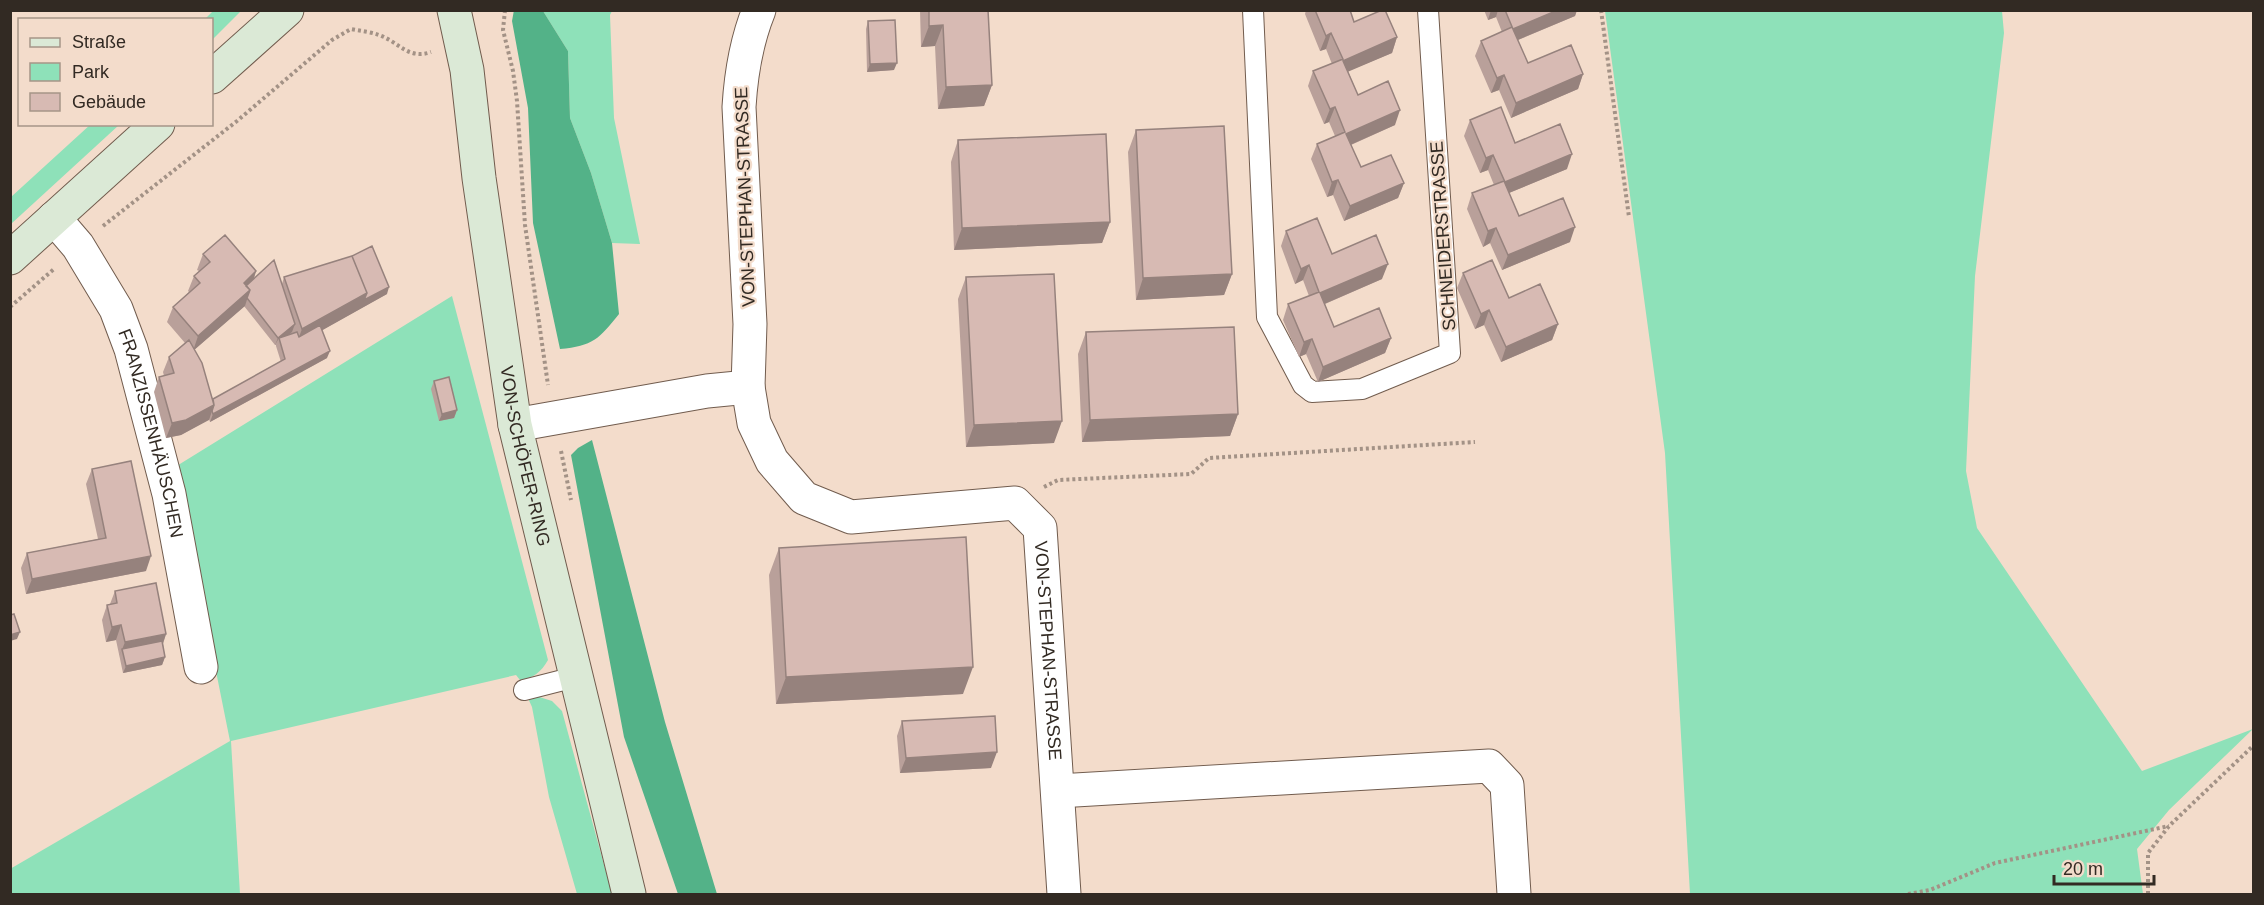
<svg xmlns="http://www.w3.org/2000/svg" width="2264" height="905" font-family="Arial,sans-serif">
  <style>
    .green { fill: #8ee1b9 }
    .forest { fill: #53b288 }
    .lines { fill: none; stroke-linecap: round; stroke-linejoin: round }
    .service-casing { stroke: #715c4e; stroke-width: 22 }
    .minor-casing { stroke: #715c4e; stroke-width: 35 }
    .secondary-casing { stroke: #715c4e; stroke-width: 35 }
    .path { stroke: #a39286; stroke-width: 4; stroke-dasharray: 3 3; stroke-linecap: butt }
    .service { stroke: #fff; stroke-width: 20 }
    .minor { stroke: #fff; stroke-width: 33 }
    .secondary { stroke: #dbe9d6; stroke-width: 33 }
    .wall { fill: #b9a09a; fill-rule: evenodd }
    .shaded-wall { fill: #96827d }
    .building { fill: #d7bab3; stroke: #96827d; stroke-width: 1.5 }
    .labels { text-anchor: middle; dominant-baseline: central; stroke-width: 4.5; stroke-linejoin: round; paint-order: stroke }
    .street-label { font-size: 18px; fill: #322a23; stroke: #f3dccb }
  </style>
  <rect width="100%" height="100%" fill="#f3dccb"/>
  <path class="green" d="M214,10L241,11L212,40V20L205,19Z
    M543,11H612L610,15L614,118L640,244L612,243L591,173L570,118L568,51Z
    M1605,11H2002L2004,33L1975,276L1966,471L1977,528L2142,771L2253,729L2169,810L2137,849L2143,894H1690L1665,453Z
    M91,124L119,125L11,224V197Z
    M452,296L548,660C541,672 534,678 520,680L516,675L231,741L240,894H11L10,869L230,741L175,467Z
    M533,695L552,701L562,711L612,894H577L549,797L532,707L527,696Z"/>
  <path class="forest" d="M514,10L543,11L568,51L570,118L591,173L612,243L619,314C599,339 593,346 560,349L533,223L528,108L512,21Z
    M592,440L665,722L717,894H678L624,737L571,455L578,448Z"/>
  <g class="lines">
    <defs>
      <path id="service" d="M1253,10L1267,317L1303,385L1312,392L1362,389L1450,353L1428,10
        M524,690L575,677"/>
      <g id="minor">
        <path id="s1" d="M54,218L78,246L116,309L131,349L169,494L201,667"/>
        <path id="s2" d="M748,387L754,423L772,461L804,498L851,517L1015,503L1040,528L1064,894"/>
        <path d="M515,425L707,391L748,387L750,324L739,107C741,74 746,42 759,10"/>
        <path d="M1058,791L1489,766L1507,785L1514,894"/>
      </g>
      <g id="secondary">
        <path id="s3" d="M454,10L467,70L479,178L515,425L629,894"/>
        <path d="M212,77L287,10"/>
        <path d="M10,258L158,124"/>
      </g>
    </defs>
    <use href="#service" class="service-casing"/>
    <use href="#minor" class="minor-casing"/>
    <use href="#secondary" class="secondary-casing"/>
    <path class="path" d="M505,10L503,30L513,71L517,101L525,225L548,385
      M1601,10L1629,217
      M103,226L237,121L332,40L351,29C361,31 371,32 379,35C399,42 408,60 431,52
      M10,307L54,269
      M561,451L571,500
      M1044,487L1058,480L1191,474L1209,458L1475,442
      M1908,894L1930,890L1995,863L2169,826
      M2148,894V853L2169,826L2254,745"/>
    <use href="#service" class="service"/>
    <use href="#minor" class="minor"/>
    <use href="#secondary" class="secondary"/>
  </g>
  <path class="wall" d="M920,10H988L992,85L984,106L938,109L935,46L921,47Z
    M1306,10H1350L1354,22L1397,37L1392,53L1348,71L1358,95L1395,125L1351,145L1361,167L1404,183L1398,198L1344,221L1333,195L1327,197L1311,159L1317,144L1335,136L1329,122L1324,124L1308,86L1313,71L1332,64L1326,49L1320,51L1305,14Z
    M1484,10H1577L1575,16L1518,40L1528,63L1583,74L1578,89L1511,118L1499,90L1491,93L1475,56L1481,41L1502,32L1496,17L1488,20Z
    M868,21L894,70L867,72L866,29Z
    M1470,120L1567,169L1509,193L1519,216L1570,242L1502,270L1490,243L1483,247L1467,209L1472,193L1494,185L1488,170L1480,173L1464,136Z
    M1136,130L1232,274L1224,295L1136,300L1128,152Z
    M958,140L1110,222L1102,243L954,250L951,162Z
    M1286,231L1382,279L1325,304L1334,327L1391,338L1385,353L1318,382L1306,354L1299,357L1283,320L1288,304L1309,296L1303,280L1295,284L1281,246Z
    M203,254L256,271L254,279L282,284L284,277L387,294L322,330L327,358L210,422L209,419L181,435L166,438L154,392L159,377L164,376L163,372L169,357L185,343L167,322L173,307L189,292L188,291L194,276L199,271L197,270ZM244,306L275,345H276V346L281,362L213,399L194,350Z
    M1463,273L1558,324L1552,340L1501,362L1484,325L1475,329L1457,288Z
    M966,277L1054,443L966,447L958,299Z
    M1086,332L1238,414L1230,436L1082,442L1078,354Z
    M434,381L457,410L454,418L439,421L431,389Z
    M92,469L146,571L26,594L21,568L27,553L98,539L86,484Z
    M779,548L963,694L776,704L769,575Z
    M115,591L166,634L163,644L165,657L162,665L123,673L116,640L106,642L102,620L107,605L110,604Z
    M902,721L991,768L900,773L897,736Z"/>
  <path class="shaded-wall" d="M1491,10H1498L1496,17L1488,20Z
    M1558,10H1577L1575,16L1508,44L1513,29Z
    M943,25L935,46L921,47L929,26Z
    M1331,33L1326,49L1320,51L1326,36Z
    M1397,37L1392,53L1338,76L1343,61Z
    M897,63L894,70L867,72L870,64Z
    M1583,74L1578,89L1511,118L1516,103Z
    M1504,75L1499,90L1491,93L1497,78Z
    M992,85L984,106L938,109L946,87Z
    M1335,107L1329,122L1324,124L1330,109Z
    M1400,110L1395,125L1341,149L1346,134Z
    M1572,154L1567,169L1499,197L1505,182Z
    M1493,155L1488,170L1480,173L1486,158Z
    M1338,180L1333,195L1327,197L1332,182Z
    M1404,183L1398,198L1344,221L1350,206Z
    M1110,222L1102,243L954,250L962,228Z
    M1575,227L1570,242L1502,270L1508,255Z
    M1496,228L1490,243L1483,247L1488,231Z
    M1388,264L1382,279L1315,308L1320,293Z
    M1309,265L1303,280L1295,284L1301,269Z
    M256,271L251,287L243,294L244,283Z
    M1232,274L1224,295L1136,300L1143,278Z
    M389,287L387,294L296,345L302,329L367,293Z
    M250,290L245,306L193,351L198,336Z
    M1489,310L1484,325L1475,329L1481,314Z
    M295,324L292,332L280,342L279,338L275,345L278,338Z
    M1558,324L1552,340L1501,362L1506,347Z
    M1391,338L1385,353L1318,382L1323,367Z
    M1312,339L1306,354L1299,357L1304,342Z
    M330,351L327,358L210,422L213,414Z
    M214,405L209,420L181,435L166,438L172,423Z
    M457,410L454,418L439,421L442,414Z
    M1238,414L1230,436L1082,442L1090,420Z
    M1062,421L1054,443L966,447L974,425Z
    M151,556L146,571L26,594L32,579Z
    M121,625L116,640L106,642L112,627Z
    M20,632L17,639L10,641V635Z
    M166,634L161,649H122L119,657L125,642Z
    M165,657L162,665L123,673L126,666Z
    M973,667L963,694L776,704L786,677Z
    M997,752L991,768L900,773L906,758Z"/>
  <path class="building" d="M929,10H988L992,85L946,87L943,25L929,26Z
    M1315,10H1350L1354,22L1382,10H1385L1397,37L1343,61L1358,95L1388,81L1400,110L1346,134L1361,167L1391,155L1404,183L1350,206L1338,180L1332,182L1317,144L1345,132L1335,107L1330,109L1313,71L1343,59L1331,33L1326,36Z
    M1505,10H1558L1513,29Z
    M895,20L897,63L870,64L868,21Z
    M1512,27L1528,63L1571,45L1583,74L1516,103L1504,75L1497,78L1481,41Z
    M1501,107L1515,143L1560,124L1572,154L1505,182L1493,155L1486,158L1470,120Z
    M1224,126L1232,274L1143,278L1136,130Z
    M1106,134L1110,222L962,228L958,140Z
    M1504,181L1519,216L1563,198L1575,227L1508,255L1496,228L1488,231L1472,193Z
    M1317,218L1332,254L1376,235L1388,264L1320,293L1334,327L1379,308L1391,338L1323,367L1312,339L1304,342L1288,304L1319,292L1309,265L1301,269L1286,231Z
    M225,235L256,271L244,283L250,290L198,336L173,307L200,283L194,276L210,262L203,254Z
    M372,246L389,287L364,300L367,293L352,256Z
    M352,256L367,293L302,329L284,277Z
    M274,260L295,324L278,338L247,298L250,290L246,286Z
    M1492,260L1509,298L1540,284L1558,324L1506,347L1489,310L1481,314L1463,273Z
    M1054,274L1062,421L974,425L966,277Z
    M320,325L330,351L213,414L212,411L214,405L213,399L285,359L279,338L297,332L299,337Z
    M1234,327L1238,414L1090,420L1086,332Z
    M189,340L202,363L214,405L186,420L172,423L159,377L174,373L169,357Z
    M449,377L457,410L442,414L434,381Z
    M131,461L151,556L32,579L27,553L106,538L92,469Z
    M966,537L973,667L786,677L779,548Z
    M156,583L166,634L125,642L121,625L112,627L107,605L117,603L115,591Z
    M14,614L20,632L10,635V615Z
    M162,641L165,657L126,666L122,649Z
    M995,716L997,752L906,758L902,721Z"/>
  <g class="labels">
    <g class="street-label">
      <text transform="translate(745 197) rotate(-92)">VON-STEPHAN-STRASSE</text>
      <text transform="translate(1443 236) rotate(-94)">SCHNEIDERSTRASSE</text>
      <text stroke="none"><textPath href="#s1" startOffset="240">FRANZISSENHÄUSCHEN</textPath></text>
      <text stroke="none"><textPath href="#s3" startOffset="452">VON-SCHÖFER-RING</textPath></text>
      <text stroke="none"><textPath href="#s2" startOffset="501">VON-STEPHAN-STRASSE</textPath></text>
    </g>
  </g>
  <rect width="2264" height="905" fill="none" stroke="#322a23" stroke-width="24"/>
  <rect x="18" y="18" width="195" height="108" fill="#f3dccb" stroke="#a69588" stroke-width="1.5"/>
  <rect x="30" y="38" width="30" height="9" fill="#dbe9d6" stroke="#a69588" stroke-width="1.5"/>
  <text x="72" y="48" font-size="18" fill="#322a23">Straße</text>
  <rect x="30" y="63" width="30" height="18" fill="#8ee1b9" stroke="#a69588" stroke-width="1.5"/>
  <text x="72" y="78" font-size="18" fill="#322a23">Park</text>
  <rect x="30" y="93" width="30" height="18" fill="#d7bab3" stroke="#a69588" stroke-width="1.5"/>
  <text x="72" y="108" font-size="18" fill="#322a23">Gebäude</text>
  <path d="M2054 875v9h100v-9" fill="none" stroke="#322a23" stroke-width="3"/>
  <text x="2063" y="875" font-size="18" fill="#322a23" stroke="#f3dccb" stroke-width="4.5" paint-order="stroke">20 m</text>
</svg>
